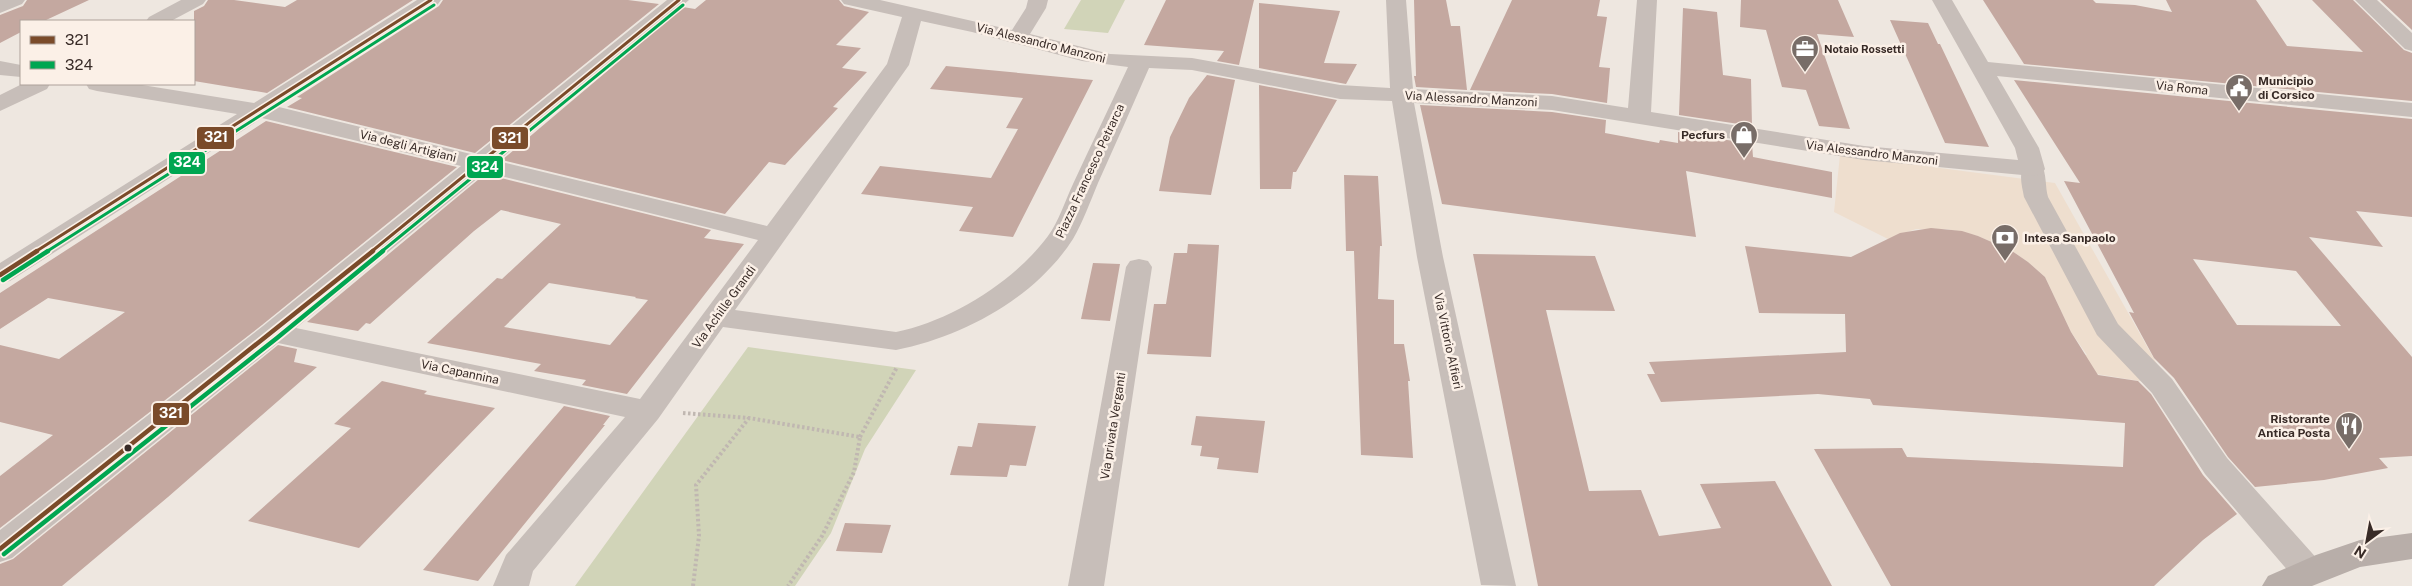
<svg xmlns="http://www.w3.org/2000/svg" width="2412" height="586" font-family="'Public Sans',sans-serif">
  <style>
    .green { fill: #d1d4b8 }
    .plaza { fill: #eedece }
    .building { fill: #c4a8a0; fill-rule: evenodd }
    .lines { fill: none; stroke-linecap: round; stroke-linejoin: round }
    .path { stroke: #c0b7b1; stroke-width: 4; stroke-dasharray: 2.5 2.5; stroke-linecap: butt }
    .pedestrian { fill: #c7beb9; fill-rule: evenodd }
    .minor { fill: #c7beb9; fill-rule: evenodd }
    .secondary { fill: #b8aea9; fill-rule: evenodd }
    .bus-1-far1-casing { stroke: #fbf0e7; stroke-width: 6 }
    .bus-1-casing { stroke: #fbf0e7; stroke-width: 8 }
    .bus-2-far1-casing { stroke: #fbf0e7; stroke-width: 6 }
    .bus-2-casing { stroke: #fbf0e7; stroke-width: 8 }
    .bus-1-far1 { stroke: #7a4b2a; stroke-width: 3 }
    .bus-1 { stroke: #7a4b2a; stroke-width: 4.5 }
    .bus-2-far1 { stroke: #00a651; stroke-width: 3 }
    .bus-2 { stroke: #00a651; stroke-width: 4.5 }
    .bus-dot { fill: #382b27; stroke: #fbf0e7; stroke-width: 2 }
    .labels { text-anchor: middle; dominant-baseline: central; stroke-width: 5; stroke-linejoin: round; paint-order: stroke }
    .far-poi-label { font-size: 11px; font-weight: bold; fill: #382b27; stroke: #fbf0e7; text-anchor: start }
    .street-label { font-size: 12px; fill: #382b27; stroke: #fbf0e7 }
    .poi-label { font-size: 12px; font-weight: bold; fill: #382b27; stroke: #fbf0e7; text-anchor: start }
    .line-badge { stroke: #fbf0e7; stroke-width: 2 }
    .badge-label { font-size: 14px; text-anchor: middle; font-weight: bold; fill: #fff }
  </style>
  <rect width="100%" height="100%" fill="#eee7e0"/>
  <path class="green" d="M1081,0H1125L1108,33L1064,29Z
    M748,347L916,370L865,449L831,533L795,586H575Z"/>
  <path class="plaza" d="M1840,155L2055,183L2171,389L2146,382L2090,373L2082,354L2087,355L2071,332L2045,277L2028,262L2012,251L1978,236L1947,229H1916L1888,239L1834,212Z"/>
  <path class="building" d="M27,0H89L44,21H21V32L0,43V15L23,6Z
    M208,0H234L285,7L297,0H413L267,93L194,81V11L204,6Z
    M443,0H628L659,4L475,153L287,107L302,98L297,97L439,6Z
    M706,0H839L844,6L869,12L836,45L861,48L842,68L867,72L833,107L838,108L785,165L769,162L725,214L502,160L683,7L695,9Z
    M1166,0H1254L1239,65L1217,61L1224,51L1144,45Z
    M1414,0H1446L1451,26H1460L1467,90L1416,87L1414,76H1416Z
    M1512,0H1600L1597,16L1607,17L1599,67L1610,68L1607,103L1552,94L1470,90Z
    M1741,0H1838L1854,37L1817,34L1850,129L1819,126L1806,90L1782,87L1766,30L1740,27Z
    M1983,0H2093L2096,3L2135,5L2172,12L2166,0H2256L2287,46L2363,52L2312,0H2353L2404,50L2412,53V101L2024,64Z
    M2380,0H2412V30Z
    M1259,3L1340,11L1324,63L1357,64L1346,84L1259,68Z
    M1683,8L1717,12L1723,75L1751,79L1752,126L1679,115Z
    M1890,20L1928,23L1938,44H1940L1989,147L1945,143Z
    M946,66L1093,80L1013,237L959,231L973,207L861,194L880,166L991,178L1018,129L1006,128L1023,98L930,89Z
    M1207,75L1235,80L1211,195L1159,191L1170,137L1189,98Z
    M2014,80L2412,119V217L2356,211L2383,247L2309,237L2412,357V456L2379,458L2388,468L2324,480L2255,487L2228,457L2174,378L2154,358L2129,312L2134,313L2064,181L2080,183ZM2193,259L2296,271L2341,326L2237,325Z
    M1259,85L1337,100L1296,172H1293L1291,189H1260Z
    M1420,105L1552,112L1606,120L1605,133L1659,143L1660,140L1678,143V132L1752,144L1753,157L1832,172V198L1686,171L1696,237L1442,204Z
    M266,121L457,167L262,325L0,528V476L53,435L0,422V345L59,359L125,312L48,298L0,329V293Z
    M485,174L711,230L704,238L744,244L627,394L582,385L586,380L534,371L541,364L427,343L497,278L502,279L561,224L501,210L474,231L370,324L366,323L358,331L307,322ZM549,283L636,297L635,298L648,300L610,345L504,327Z
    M1344,175L1378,176L1382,246H1380L1378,299L1394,300V344H1404L1410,381H1408L1413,458L1361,455L1354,251H1346Z
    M1931,228L1962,231L1978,236L2012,251L2028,262L2045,277L2071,332L2098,375L2138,381L2151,394L2203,475L2237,514L2203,540L2154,586H1891L1814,449L1902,448L1907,457L2123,467L2125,423L1873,405L1870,399L1818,394L1661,402L1647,374H1655L1649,362L1846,352L1845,314L1759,313L1745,246L1851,257L1900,233Z
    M1188,244L1219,245L1211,357L1147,354L1154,304H1166L1174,253H1187Z
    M1473,254L1595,256L1615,311L1546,310L1589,491L1641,490L1659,536L1721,528L1700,484L1775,481L1832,586H1538Z
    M1093,263L1120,264L1110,321L1081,319Z
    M278,345L297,349L294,362L317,367L168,497L62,586H0V564L13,559Z
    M382,381L427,391L424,394L495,408L359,548L248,521L351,428L334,424Z
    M564,406L610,416L603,425H605L478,581L423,570Z
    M1196,416L1265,421L1258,473L1217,469L1219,458L1200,456L1202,446L1191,445Z
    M978,423L1036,426L1026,466L1010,465L1007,477L950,475L958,446L972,447Z
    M845,523L891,525L882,553L836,551Z"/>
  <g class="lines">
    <path class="path" d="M683,413L749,418L860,437L854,472L822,536L788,586
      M860,437L897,367
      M693,586L699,536L696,485L749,418"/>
    <path class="pedestrian" d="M2033,162L2041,164C2047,173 2045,187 2048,197L2118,324L2172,379L2227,458L2320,562L2325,571L2320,580L2308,584L2296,580L2205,474L2152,393L2097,335L2024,197C2022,186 2018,174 2025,164Z"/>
    <path class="minor" d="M0,0H25L22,4L0,13Z
      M181,0H206L203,4L171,21H146L149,17Z
      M417,0H441L438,4L279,107L475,155L667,0H689L498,161L767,226L887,64L902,17L844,4L841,0H880L1012,30L1026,8L1028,0H1048L1046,8L1030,34L1110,54L1192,58L1340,85L1390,88L1386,0H1406L1413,89L1552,96L1628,108L1637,0H1657L1651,112L1864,146L2018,160L2015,148L1932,0H1952L1988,62L2412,103V117L1997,76L2039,148L2045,169L2042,174L2033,176L1864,160L1552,110L1414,103L1443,257L1516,586L1481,585L1417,257L1392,101L1340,99L1192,70L1149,68C1132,107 1115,145 1098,183C1090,202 1083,222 1073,239C1035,298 963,337 896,350L723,327L658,419L533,571L529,586H493L506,555L625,417L278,343L12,558L0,562V530L263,326L461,166L262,118L10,281L0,283V263L237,114L97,91L89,89L86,84H136L254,103ZM921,21L972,32L1082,61L1128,67C1110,106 1091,145 1073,184C1065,201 1059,221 1048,236C1015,281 951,321 896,332L735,310L909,65ZM485,172L758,240L640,399L296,328Z
      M2355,0H2377L2412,33V51L2405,49Z
      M0,61L21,65V77L0,75Z
      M22,84H50L47,89L0,111V95Z
      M1139,259L1148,261L1152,267L1104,586H1068L1126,267L1130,261Z"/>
    <path class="secondary" d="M2412,533V559L2360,567L2312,586H2262L2268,576L2316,555L2360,540Z"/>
    <defs>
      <path id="bus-1-far1" d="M35,252L431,0
        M371,252L679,0"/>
      <path id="bus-1" d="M0,275L37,251
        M0,549L373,251"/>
      <path id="bus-2-far1" d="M46,252L434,5
        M381,252L683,5"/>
      <path id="bus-2" d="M3,280L48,251
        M4,554L277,338L383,251"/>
    </defs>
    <use href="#bus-1-far1" class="bus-1-far1-casing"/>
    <use href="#bus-1" class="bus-1-casing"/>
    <use href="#bus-2-far1" class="bus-2-far1-casing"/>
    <use href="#bus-2" class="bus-2-casing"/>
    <use href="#bus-1-far1" class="bus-1-far1"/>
    <use href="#bus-1" class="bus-1"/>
    <use href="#bus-2-far1" class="bus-2-far1"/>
    <use href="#bus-2" class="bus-2"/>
  </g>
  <defs>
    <symbol id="office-pin" viewBox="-11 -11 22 30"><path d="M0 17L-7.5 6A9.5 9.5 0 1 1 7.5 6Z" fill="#786d68" stroke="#fbf0e7"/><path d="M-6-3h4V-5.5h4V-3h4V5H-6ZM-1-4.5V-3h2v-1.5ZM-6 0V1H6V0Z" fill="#fff"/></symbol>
    <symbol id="civic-pin" viewBox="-11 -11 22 30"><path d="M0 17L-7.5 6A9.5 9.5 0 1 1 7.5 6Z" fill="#786d68" stroke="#fbf0e7"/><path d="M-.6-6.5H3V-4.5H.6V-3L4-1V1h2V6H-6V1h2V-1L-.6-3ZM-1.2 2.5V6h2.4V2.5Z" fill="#fff"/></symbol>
    <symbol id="shop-pin" viewBox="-11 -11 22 30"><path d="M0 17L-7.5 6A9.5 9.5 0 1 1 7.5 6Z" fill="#786d68" stroke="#fbf0e7"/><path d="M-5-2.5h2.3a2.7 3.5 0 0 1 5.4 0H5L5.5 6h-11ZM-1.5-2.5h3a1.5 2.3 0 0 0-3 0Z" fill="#fff"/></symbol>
    <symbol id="bank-pin" viewBox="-11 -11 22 30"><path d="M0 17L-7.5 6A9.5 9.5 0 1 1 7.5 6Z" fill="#786d68" stroke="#fbf0e7"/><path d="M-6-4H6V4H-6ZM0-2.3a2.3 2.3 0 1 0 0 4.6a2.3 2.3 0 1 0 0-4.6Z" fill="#fff"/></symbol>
    <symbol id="restaurant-pin" viewBox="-11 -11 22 30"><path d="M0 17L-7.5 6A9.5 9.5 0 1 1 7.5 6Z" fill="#786d68" stroke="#fbf0e7"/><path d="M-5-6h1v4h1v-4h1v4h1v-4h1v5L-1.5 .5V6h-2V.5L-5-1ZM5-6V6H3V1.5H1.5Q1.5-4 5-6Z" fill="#fff"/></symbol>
  </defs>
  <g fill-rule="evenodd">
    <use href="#office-pin" x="1789" y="33" width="32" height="43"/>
    <use href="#civic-pin" x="2223" y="72" width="32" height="43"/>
    <use href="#shop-pin" x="1728" y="119" width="32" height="43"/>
    <use href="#bank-pin" x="1989" y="222" width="32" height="43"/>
    <use href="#restaurant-pin" x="2333" y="410" width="32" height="43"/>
  </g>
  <circle class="bus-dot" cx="128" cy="448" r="4.5"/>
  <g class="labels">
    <g class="far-poi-label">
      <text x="1824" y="49">Notaio Rossetti</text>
    </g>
    <g class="street-label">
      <text transform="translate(1041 43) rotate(14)">Via Alessandro Manzoni</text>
      <text transform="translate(2182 88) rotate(6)">Via Roma</text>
      <text transform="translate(1471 99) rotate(3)">Via Alessandro Manzoni</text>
      <text transform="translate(408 146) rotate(14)">Via degli Artigiani</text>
      <text transform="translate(1872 153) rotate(7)">Via Alessandro Manzoni</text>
      <text transform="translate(1090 171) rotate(-65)">Piazza Francesco Petrarca</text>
      <text transform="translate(724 307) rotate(-54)">Via Achille Grandi</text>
      <text transform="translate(1448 341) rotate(78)">Via Vittorio Alfieri</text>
      <text transform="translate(460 372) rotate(12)">Via Capannina</text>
      <text transform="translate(1113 426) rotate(-81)">Via privata Verganti</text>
    </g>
    <g class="poi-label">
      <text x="2258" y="81">Municipio<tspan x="2258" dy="14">di Corsico</tspan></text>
      <text x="1725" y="135" text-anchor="end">Pecfurs</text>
      <text x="2024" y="238">Intesa Sanpaolo</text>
      <text x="2330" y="419" text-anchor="end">Ristorante<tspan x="2330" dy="14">Antica Posta</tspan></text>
    </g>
  </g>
  <g class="line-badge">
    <rect x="196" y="126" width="39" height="24" rx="5" fill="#7a4b2a"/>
    <rect x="491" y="126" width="38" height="24" rx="5" fill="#7a4b2a"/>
    <rect x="168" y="151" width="38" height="24" rx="5" fill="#00a651"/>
    <rect x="466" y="155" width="38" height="24" rx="5" fill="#00a651"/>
    <rect x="152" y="402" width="38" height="24" rx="5" fill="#7a4b2a"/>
  </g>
  <g class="badge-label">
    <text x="216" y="142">321</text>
    <text x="510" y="143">321</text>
    <text x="187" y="167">324</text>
    <text x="485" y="172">324</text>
    <text x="171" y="418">321</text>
  </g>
  <rect x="20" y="20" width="175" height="65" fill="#fbf0e7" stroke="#ada19a"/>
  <rect x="30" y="36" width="25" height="8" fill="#7a4b2a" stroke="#ada19a"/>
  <text x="65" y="45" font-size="15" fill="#382b27">321</text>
  <rect x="30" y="61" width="25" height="8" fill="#00a651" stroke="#ada19a"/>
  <text x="65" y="70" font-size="15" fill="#382b27">324</text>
  <g transform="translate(2367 541) rotate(212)" stroke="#fbf0e7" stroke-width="4" paint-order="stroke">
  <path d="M0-4L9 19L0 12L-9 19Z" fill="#382b27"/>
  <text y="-8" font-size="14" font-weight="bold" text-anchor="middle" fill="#382b27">N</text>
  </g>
</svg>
